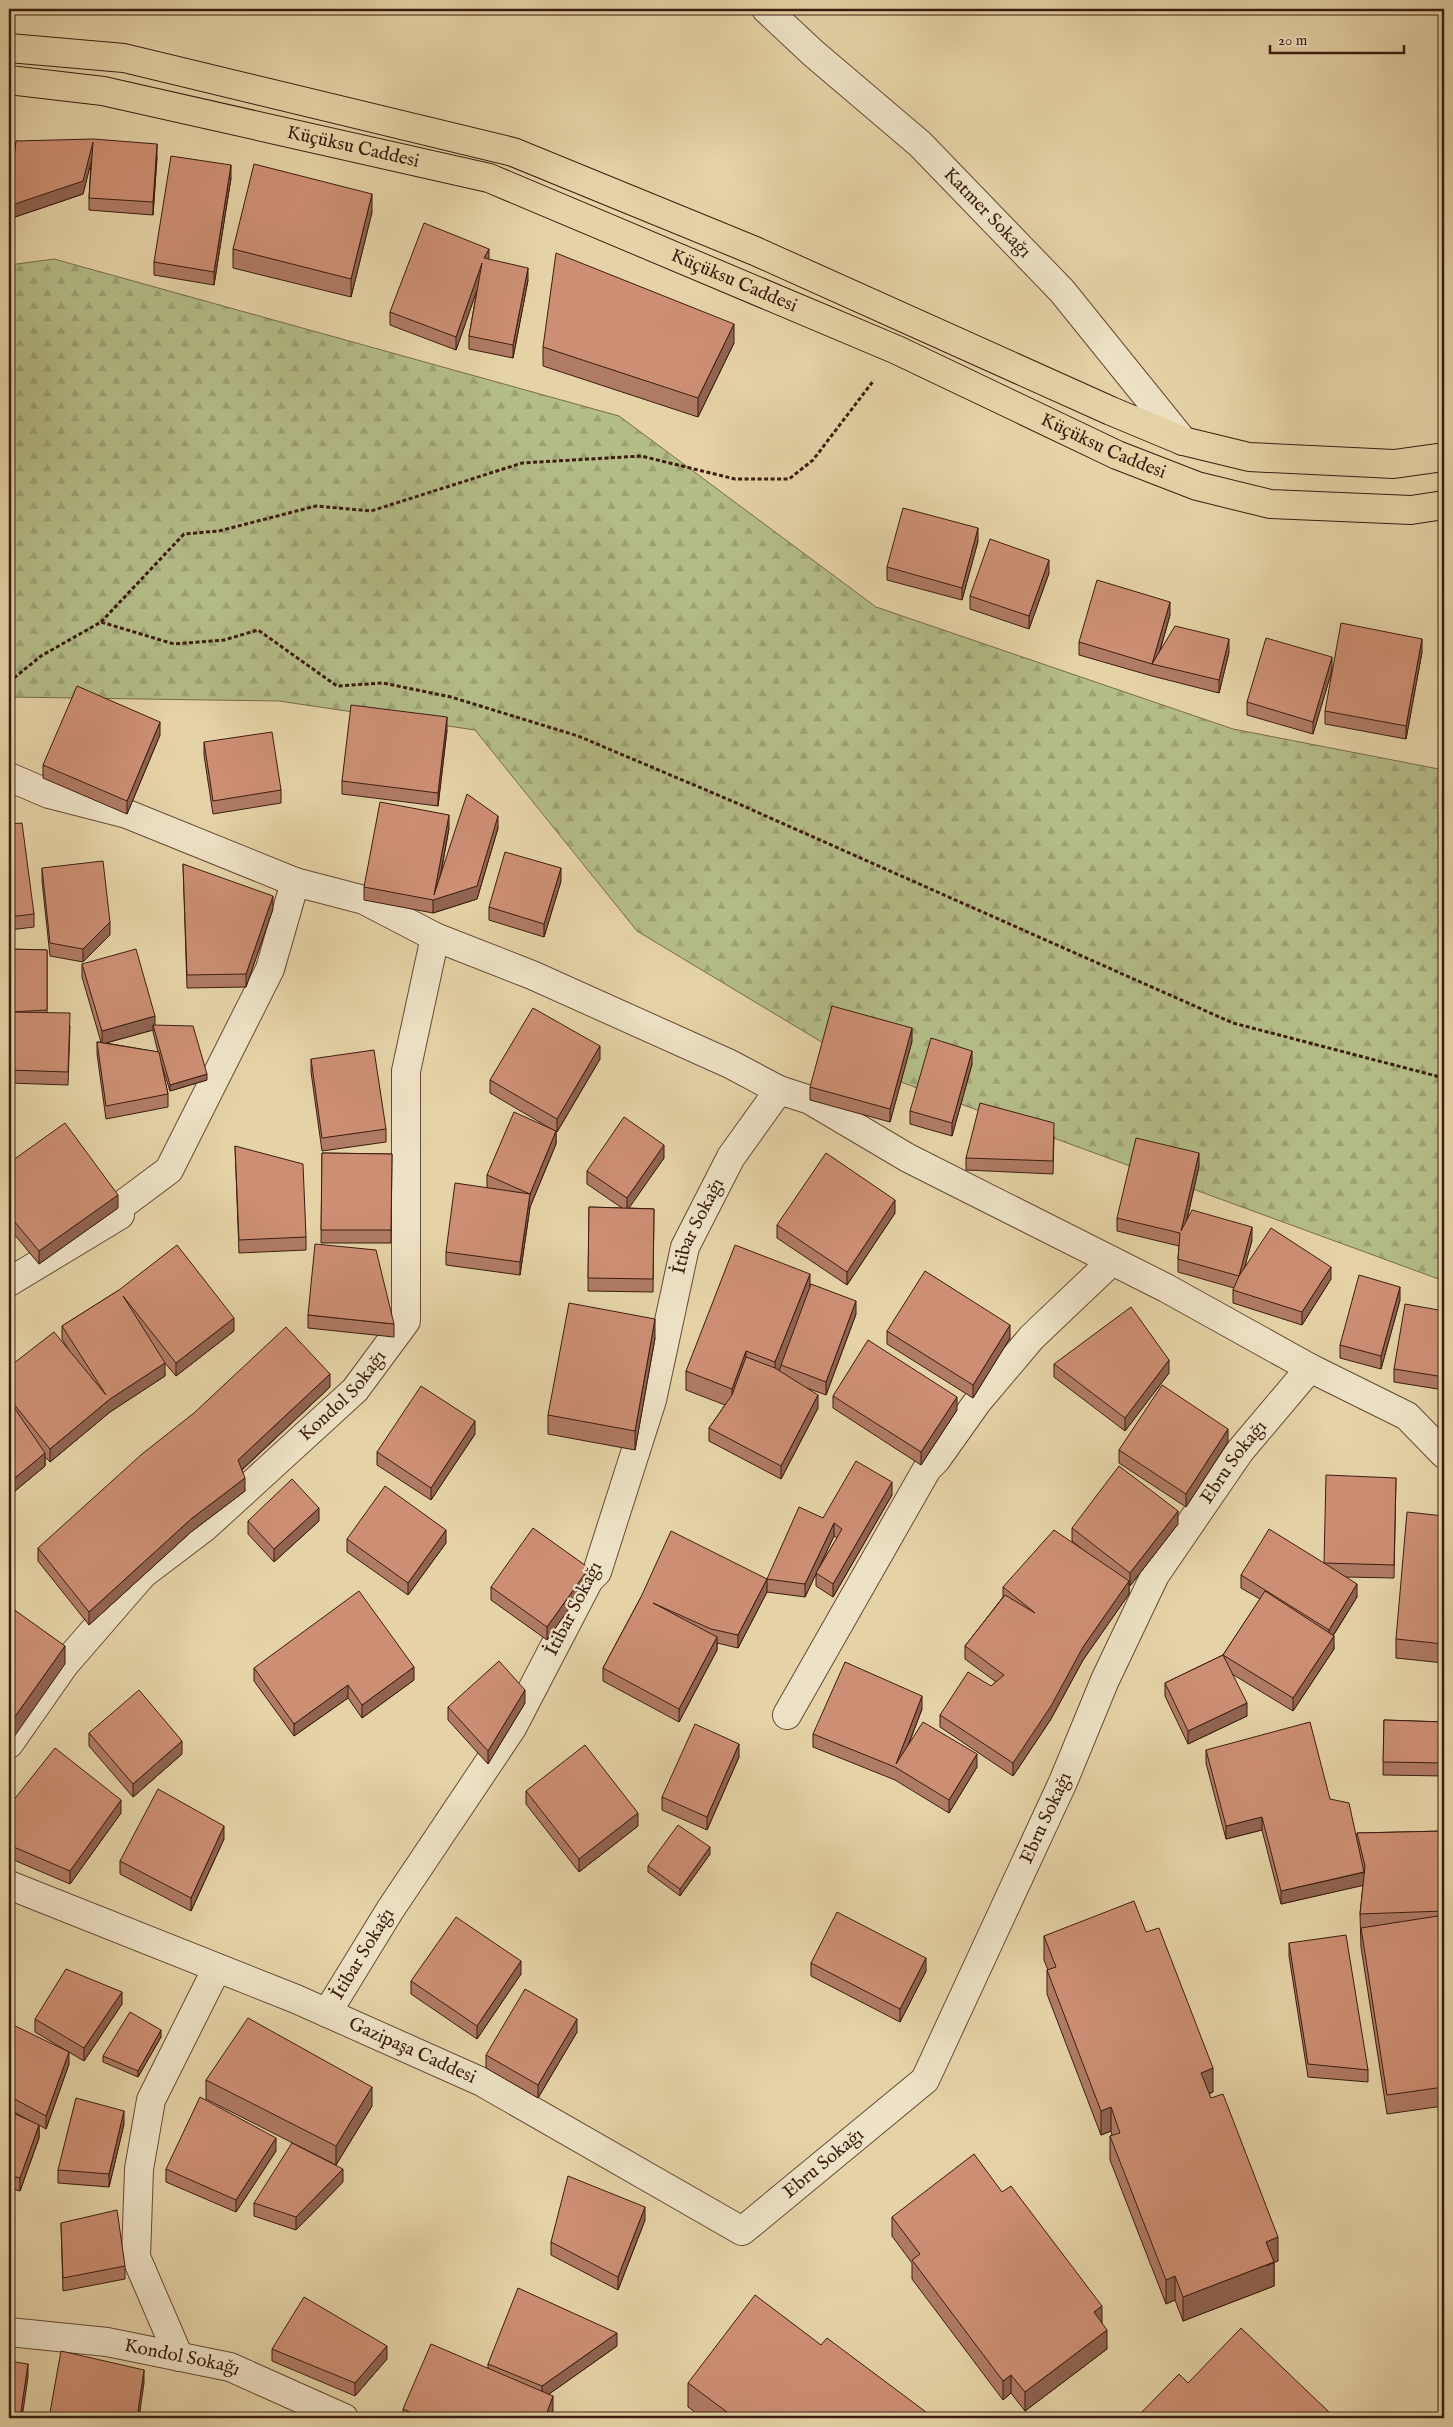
<svg xmlns="http://www.w3.org/2000/svg" width="1453" height="2427" font-family="'IM FELL English',serif">
  <style>
    .forest { fill: url(#forest-firs); stroke: #786c4c }
    .lines { fill: none; stroke-linecap: round; stroke-linejoin: round }
    .minor-casing { stroke: #664a36; stroke-width: 30 }
    .major-casing { stroke: #3c1c10; stroke-width: 30 }
    .path { stroke: #3c1c10; stroke-width: 3; stroke-dasharray: 4 2.5; stroke-linecap: butt }
    .minor { stroke: #eee2c6; stroke-width: 28 }
    .major { stroke: #e5d3a7; stroke-width: 28 }
    .wall { fill: #b07b64; stroke: #3c1c10; fill-rule: evenodd }
    .shaded-wall { fill: #906451; stroke: #3c1c10 }
    .building { fill: #cd8f74; stroke: #3c1c10 }
    .labels { text-anchor: middle; dominant-baseline: central; stroke-width: 4.5; stroke-linejoin: round; paint-order: stroke }
    .street-label { font-size: 19px; fill: #3c1c10; stroke: #eee2c6 }
  </style>
  <defs>
    <pattern id="forest-firs" width="22" height="20" patternUnits="userSpaceOnUse" patternTransform="scale(1.25)"><rect width="22" height="20" fill="#b4bc88"/><path d="M5 1l3.5 6h-7zM16 11l3.5 6h-7z" fill="#9ca174"/></pattern>
  </defs>
  <rect width="100%" height="100%" fill="#e5d3a7"/>
  <filter id="stains"><feTurbulence type="fractalNoise" baseFrequency=".004" numOctaves="4"/><feColorMatrix values="0 0 0 0 .2 0 0 0 0 .09 0 0 0 0 .02 0 0 0 .5 -.17"/></filter>
  <radialGradient id="worn" r=".72"><stop offset=".6" stop-color="#630" stop-opacity="0"/><stop offset="1" stop-color="#630" stop-opacity=".3"/></radialGradient>
  <path class="forest" d="M54,259L619,416L876,607L1233,729L1444,770V1281L868,1070L637,931L475,730L279,701L9,697V265Z"/>
  <g class="lines">
    <defs>
      <g id="minor">
        <path id="s1" d="M766,9L813,53L920,144L1062,291L1183,441"/>
        <path d="M9,777L49,794L127,814L295,882L364,900L435,937L532,975L730,1064L779,1090L810,1100L908,1158L1166,1288L1310,1368L1407,1416L1444,1454"/>
        <path d="M9,1282L120,1215L118,1208L169,1170L270,969L295,882"/>
        <path d="M787,1715L927,1469L936,1460L978,1401L1032,1337L1112,1261"/>
        <path id="s2" d="M9,1744L65,1664L143,1574L205,1527L355,1390L406,1321V1071L435,937"/>
        <path id="s3" d="M9,1885L296,1999L482,2082L742,2231L925,2080L1063,1782L1105,1680L1155,1575L1240,1451L1310,1368"/>
        <path id="s4" d="M327,2013L390,1910L512,1728L589,1580L597,1572L652,1400L685,1247L731,1157L779,1090"/>
        <path id="s5" d="M9,2332L107,2342L230,2367L344,2418"/>
        <path d="M179,2357L136,2257L139,2169L151,2100L217,1968"/>
      </g>
      <g id="major">
        <path d="M9,48L124,58L513,152L755,251L1111,411L1183,441L1249,457L1394,464L1444,457"/>
        <path id="s6" d="M9,80L103,91L489,178L897,350L1117,455L1197,486L1270,504L1411,510L1444,505"/>
      </g>
    </defs>
    <use href="#minor" class="minor-casing"/>
    <use href="#major" class="major-casing"/>
    <path class="path" d="M101,622L184,534L219,531L316,506L371,511L522,463L641,456L735,479H789L813,460L874,380
      M9,682L41,656L101,622L174,644L224,640L258,630L337,686L383,683L451,697L578,736L732,801L1233,1023L1444,1078"/>
    <use href="#minor" class="minor"/>
    <use href="#major" class="major"/>
  </g>
  <path class="wall" d="M16,141L157,157L153,215L89,210V198L91,160L83,194L9,219Z
    M231,178L214,285L154,275V262Z
    M372,212L351,297L233,268V249Z
    M489,260L528,280L513,358L469,349V336L477,290L456,350L390,325V312Z
    M734,343L698,417L543,366V347Z
    M978,541L962,600L887,580V567Z
    M1049,573L1029,629L970,609V596Z
    M1170,615L1160,651L1229,652L1219,693L1152,676L1079,655V642Z
    M1422,652L1406,739L1325,724V711Z
    M1332,670L1313,734L1247,715V702Z
    M447,730L438,806L342,794V781Z
    M160,735L127,814L43,778V765Z
    M204,742L281,790V803L213,814L204,755Z
    M9,824L34,914V927L9,930Z
    M449,828L440,879L498,828L477,899L433,913L364,900V887Z
    M183,864L273,909L246,987L187,988Z
    M42,868L110,935L83,962L50,956L42,881Z
    M561,881L544,937L489,920V907Z
    M9,949L47,950V1012L70,1026L68,1085L9,1083Z
    M82,964L155,1025L207,1080L170,1091L160,1059L168,1094V1107L106,1119L97,1054V1042H101L82,977ZM153,1030V1032L158,1052L106,1043Z
    M912,1041L890,1122L810,1100V1087Z
    M311,1059L386,1129V1142L322,1151L311,1072Z
    M600,1059L557,1132L556,1131V1144L530,1207L520,1275L446,1265V1252L487,1188V1175L553,1130L490,1093V1080Z
    M972,1064L952,1136L910,1124V1111Z
    M1054,1136L1053,1174L966,1170V1158Z
    M235,1146L306,1237V1250L239,1253Z
    M322,1153L392,1154L391,1243H321Z
    M664,1158L628,1208L654,1209L653,1292L588,1291L589,1207L622,1208L587,1184V1171Z
    M9,1163L118,1208L39,1264L9,1228Z
    M1199,1166L1187,1220L1252,1240L1244,1268L1331,1279L1302,1325L1233,1303V1290L1234,1288L1178,1272V1259L1179,1246L1117,1231V1218Z
    M895,1213L847,1285L777,1238V1225Z
    M810,1288L856,1314L826,1395L807,1388L818,1408L781,1479L709,1441V1428L725,1405L686,1390V1371Z
    M119,1290L234,1331L176,1376L164,1362L165,1376L110,1412L50,1462L45,1457V1466L9,1496V1367L70,1352L62,1339V1326Z
    M1400,1300L1381,1369L1340,1358V1345Z
    M1444,1311V1390L1394,1382V1369Z
    M308,1315L394,1324V1337L308,1328Z
    M887,1331L1010,1338L973,1398L887,1344Z
    M655,1338L635,1450L548,1434V1415Z
    M1054,1364L1169,1373L1125,1431L1054,1377Z
    M330,1387L242,1470L245,1491L191,1532L89,1625L38,1561V1548Z
    M833,1396L957,1410L921,1465L833,1408Z
    M475,1434L431,1500L377,1465V1452Z
    M1228,1442L1186,1507L1119,1463V1450Z
    M1396,1478L1394,1578L1346,1577L1357,1597L1333,1636L1334,1649L1293,1711L1232,1674L1247,1716L1188,1744L1165,1696V1683L1223,1655L1260,1599L1241,1588V1575L1324,1563Z
    M892,1495L833,1597L816,1586V1573L837,1538L834,1536L805,1597L767,1592L738,1648L717,1643V1650L679,1722L603,1681V1668L641,1597L767,1579L823,1518Z
    M1444,1516V1663L1396,1658V1639Z
    M248,1521H319L274,1562L248,1534Z
    M1178,1524L1130,1586L1129,1585V1594L1083,1660L1051,1719L1013,1776L940,1727V1715L991,1686L996,1682L965,1659V1646L1003,1597V1587L1087,1553L1072,1541V1528Z
    M347,1539L446,1543L408,1595L347,1552Z
    M589,1580L547,1640L491,1600V1587Z
    M254,1668L414,1680L362,1718L348,1698L294,1736L254,1681Z
    M525,1703L488,1764L448,1720V1707Z
    M922,1709L908,1746L977,1767L949,1813L895,1780L813,1747V1734Z
    M1384,1720L1444,1722V1776L1383,1775Z
    M89,1733L182,1754L133,1797L89,1746Z
    M1206,1750L1330,1799L1357,1837V1833L1444,1831V2149L1443,2106L1387,2114L1361,1947L1360,1914L1363,1885L1281,1904L1262,1830L1226,1839L1206,1763Z
    M739,1757L707,1830L662,1810V1797Z
    M526,1791L638,1826L579,1872L526,1804Z
    M9,1806L121,1813L70,1884L9,1858Z
    M224,1839L191,1911L120,1874V1861Z
    M710,1854L680,1896L648,1872V1866Z
    M1146,1932L1213,2092L1209,2094L1278,2261L1274,2262V2286L1183,2321L1175,2300L1166,2304L1110,2160V2136L1112,2135L1111,2131L1101,2135L1047,1994V1970H1048L1044,1960V1936Z
    M1289,1943L1368,2070V2082L1308,2077L1289,1956Z
    M811,1963L926,1971L900,2022L811,1976Z
    M521,1974L477,2039L411,1994V1981Z
    M122,2004L84,2061L35,2032V2019Z
    M9,2023L69,2064L46,2129L39,2125V2138L20,2191L9,2188V2111L32,2122L9,2109Z
    M577,2032L538,2098L486,2068V2055Z
    M161,2037L138,2077L103,2062V2056Z
    M206,2080L372,2106L336,2165L206,2099Z
    M124,2124L109,2187L58,2183V2170Z
    M276,2151L236,2212L166,2182V2169Z
    M343,2182L296,2230L254,2216V2203Z
    M892,2217L1102,2323L1107,2349L1025,2411L1011,2393L1003,2400L912,2279V2263L892,2236Z
    M645,2220L618,2290L551,2255V2242Z
    M61,2223L125,2266V2279L63,2291Z
    M821,2345L934,2418H703L688,2407V2383Z
    M617,2346L549,2394L553,2414L552,2418H403V2409L488,2368V2364Z
    M272,2349L387,2359L355,2396L272,2361Z"/>
  <path class="shaded-wall" d="M93,142V155L83,194L9,219V206Z
    M157,144V157L153,215V202Z
    M231,165V178L214,285V272Z
    M372,194V212L351,297V279Z
    M489,249V262L484,258Z
    M482,263V276L456,350V337Z
    M528,268V280L513,358V345Z
    M734,324V343L698,417V398Z
    M978,528V541L962,600V588Z
    M1049,560V573L1029,629V616Z
    M1170,602V615L1156,664H1152Z
    M1229,639V652L1219,693V680Z
    M1422,639V652L1406,739V726Z
    M1332,657V670L1313,734V722Z
    M447,717V730L438,806V793Z
    M160,722V735L127,814V801Z
    M449,815V828L436,899L498,816V828L477,899L433,913V900L434,895Z
    M561,868V881L544,937V924Z
    M273,896V909L246,987V974Z
    M110,922V935L83,962V949Z
    M155,1016V1029L153,1025V1030L102,1044V1031Z
    M912,1028V1041L890,1122V1109Z
    M600,1046V1059L557,1132V1119Z
    M972,1051V1064L952,1136V1123Z
    M207,1074V1080L170,1091V1085Z
    M556,1131V1144L530,1207L520,1275V1262L530,1194Z
    M664,1145V1158L627,1211V1198Z
    M1199,1153V1166L1181,1244V1231Z
    M118,1195V1208L39,1264V1251Z
    M895,1200V1213L847,1285V1272Z
    M1252,1227V1240L1239,1289V1276Z
    M1331,1267V1279L1302,1325V1312Z
    M810,1274V1293L775,1381V1362Z
    M1400,1287V1300L1381,1369V1356Z
    M856,1301V1314L826,1395V1382Z
    M234,1318V1331L176,1376V1363Z
    M655,1319V1338L635,1450V1431Z
    M1010,1325V1338L973,1398V1385Z
    M746,1351V1370L732,1407V1389Z
    M1169,1360V1373L1125,1431V1418Z
    M165,1363V1376L110,1412L50,1462V1449L110,1399Z
    M330,1374V1387L238,1473V1460Z
    M818,1395V1408L781,1479V1466Z
    M957,1397V1410L921,1465V1452Z
    M475,1421V1434L431,1500V1488Z
    M1228,1429V1442L1186,1507V1494Z
    M45,1453V1466L9,1496V1483Z
    M245,1478V1491L191,1532L89,1625V1612L191,1519Z
    M892,1482V1495L833,1597V1584Z
    M319,1508V1521L274,1562V1549Z
    M1178,1511V1524L1130,1586V1573Z
    M834,1523V1536L805,1597V1584Z
    M446,1530V1543L408,1595V1583Z
    M589,1568V1580L547,1640V1627Z
    M767,1579V1592L738,1648V1635Z
    M1129,1581V1594L1083,1660L1051,1719L1013,1776V1763L1083,1647Z
    M1357,1584V1597L1329,1642V1630Z
    M1334,1636V1649L1293,1711V1698Z
    M717,1637V1650L679,1722V1709Z
    M65,1646V1664L9,1744V1725Z
    M414,1667V1680L362,1718V1705Z
    M348,1685V1698L294,1736V1724Z
    M525,1690V1703L488,1764V1751Z
    M922,1696V1709L899,1769L896,1764Z
    M1247,1703V1716L1188,1744V1731Z
    M182,1741V1754L133,1797V1784Z
    M739,1744V1757L707,1830V1817Z
    M977,1754V1767L949,1813V1800Z
    M121,1800V1813L70,1884V1871Z
    M638,1813V1826L579,1872V1859Z
    M1262,1817V1830L1226,1839V1826Z
    M224,1826V1839L191,1911V1898Z
    M710,1847V1854L680,1896V1889Z
    M1365,1872V1885L1281,1904V1891Z
    M926,1958V1971L900,2022V2009Z
    M521,1961V1974L477,2039V2026Z
    M122,1992V2004L84,2061V2048Z
    M577,2019V2032L538,2098V2085Z
    M161,2030V2037L138,2077V2071Z
    M69,2052V2064L46,2129V2116Z
    M1213,2068V2092L1201,2097V2073Z
    M372,2087V2106L336,2165V2146Z
    M1111,2107V2131L1101,2135V2111Z
    M124,2111V2124L109,2187V2174Z
    M39,2125V2138L20,2191V2178Z
    M276,2138V2151L236,2212V2200Z
    M343,2169V2182L296,2230V2217Z
    M645,2207V2220L618,2290V2277Z
    M1278,2237V2261L1266,2266V2242Z
    M1274,2262V2286L1183,2321V2297Z
    M1175,2276V2300L1166,2304V2280Z
    M1102,2306V2325L1094,2312Z
    M1107,2330V2349L1025,2411V2392Z
    M617,2333V2346L542,2399V2386Z
    M387,2346V2359L355,2396V2383Z
    M28,2364V2377L22,2418H20Z
    M144,2370V2383L139,2418H137Z
    M1011,2375V2393L1003,2400V2381Z
    M553,2396V2414L552,2418H545Z
    M1329,2412V2418H1323Z"/>
  <path class="building" d="M93,139L157,144L153,202L89,198L93,142L83,181L9,206L16,141Z
    M171,156L231,165L214,272L154,262Z
    M254,164L372,194L351,279L233,249Z
    M424,223L489,249L484,258L528,268L513,345L469,336L482,263L456,337L390,312Z
    M556,253L734,324L698,398L543,347Z
    M903,508L978,528L962,588L887,567Z
    M990,539L1049,560L1029,616L970,596Z
    M1097,580L1170,602L1152,664L1079,642Z
    M1341,623L1422,639L1406,726L1325,711Z
    M1175,626L1229,639L1219,680L1152,664Z
    M1266,638L1332,657L1313,722L1247,702Z
    M77,686L160,722L127,801L43,765Z
    M351,705L447,717L438,793L342,781Z
    M272,732L281,790L213,801L204,742Z
    M467,794L498,816L477,886L433,900L364,887L380,802L449,815L434,895Z
    M22,823L34,914L9,917V824Z
    M505,852L561,868L544,924L489,907Z
    M103,861L110,922L83,949L50,943L42,868Z
    M183,864L273,896L246,974L187,975Z
    M9,949L47,950V1010L11,1012L70,1013L68,1072L9,1070Z
    M136,949L155,1016L102,1031L82,964Z
    M832,1006L912,1028L890,1109L810,1087Z
    M533,1008L600,1046L557,1119L490,1080Z
    M153,1025L193,1026L207,1074L170,1085Z
    M931,1038L972,1051L952,1123L910,1111Z
    M97,1042L159,1052L168,1094L106,1106Z
    M374,1050L386,1129L322,1138L311,1059Z
    M980,1103L1054,1123L1053,1161L966,1158Z
    M514,1112L556,1131L530,1194L487,1175Z
    M624,1117L664,1145L627,1198L587,1171Z
    M65,1123L118,1195L39,1251L9,1215V1163Z
    M1136,1138L1199,1153L1181,1231L1192,1210L1252,1227L1239,1276L1271,1228L1331,1267L1302,1312L1233,1290L1239,1276L1178,1259L1180,1233L1117,1218Z
    M235,1146L303,1164L306,1237L239,1240Z
    M322,1153L392,1154L391,1230H321Z
    M826,1153L895,1200L847,1272L777,1225Z
    M455,1183L530,1194L520,1262L446,1252Z
    M589,1207L654,1209L653,1279L588,1278Z
    M315,1244L376,1250L394,1324L308,1315Z
    M177,1245L234,1318L176,1363L123,1296L165,1363L110,1399L50,1449L9,1398V1367L54,1332L106,1395L62,1326L119,1290Z
    M735,1245L810,1274L775,1362L746,1351L732,1389L686,1371Z
    M925,1271L1010,1325L973,1385L887,1331Z
    M1359,1275L1400,1287L1381,1356L1340,1345Z
    M811,1284L856,1301L826,1382L781,1365Z
    M569,1303L655,1319L635,1431L548,1415Z
    M1405,1304L1444,1311V1377L1394,1369Z
    M1131,1307L1169,1360L1125,1418L1054,1364Z
    M286,1327L330,1374L238,1460L245,1478L191,1519L89,1612L38,1548L142,1454L194,1413Z
    M868,1340L957,1397L921,1452L833,1396Z
    M746,1357L775,1368L818,1395L781,1466L709,1428L732,1395Z
    M1162,1385L1228,1429L1186,1494L1119,1450Z
    M421,1386L475,1421L431,1488L377,1452Z
    M9,1400L45,1453L9,1483Z
    M856,1461L892,1482L833,1584L816,1573L842,1529L834,1523L805,1584L767,1579L799,1507L823,1518Z
    M1119,1466L1178,1511L1130,1573L1072,1528Z
    M1326,1475L1396,1478L1394,1565L1324,1563L1357,1584L1329,1630L1241,1575L1269,1529L1324,1563Z
    M292,1479L319,1508L274,1549L248,1521Z
    M385,1486L446,1530L408,1583L347,1539Z
    M1407,1512L1444,1516V1644L1396,1639Z
    M533,1528L589,1568L547,1627L491,1587Z
    M1054,1530L1129,1581L1083,1647L1051,1706L1013,1763L940,1715L968,1672L991,1686L1004,1675L965,1646L1005,1595L1035,1613L1003,1587Z
    M671,1531L767,1579L738,1635L711,1629L653,1603L717,1637L679,1709L603,1668L641,1597Z
    M359,1591L414,1667L362,1705L348,1685L294,1724L254,1668Z
    M1265,1591L1334,1636L1293,1698L1223,1655L1247,1703L1188,1731L1165,1683L1223,1655Z
    M9,1606L65,1646L9,1725Z
    M499,1661L525,1690L488,1751L448,1707Z
    M845,1662L922,1696L896,1764L923,1722L977,1754L949,1800L895,1767L813,1734Z
    M139,1690L182,1741L133,1784L89,1733Z
    M1384,1720L1444,1722V1763L1383,1762Z
    M1310,1722L1330,1799L1349,1803L1364,1872L1281,1891L1262,1817L1226,1826L1206,1750Z
    M695,1724L739,1744L707,1817L662,1797Z
    M585,1745L638,1813L579,1859L526,1791Z
    M55,1748L121,1800L70,1871L9,1845V1806Z
    M158,1789L224,1826L191,1898L120,1861Z
    M678,1825L710,1847L680,1889L648,1866Z
    M1444,1831V1911L1360,1914L1365,1866L1357,1833Z
    M1134,1901L1146,1932L1159,1928L1213,2068L1201,2073L1211,2098L1223,2094L1278,2237L1266,2242L1274,2262L1183,2297L1175,2276L1166,2280L1110,2136L1120,2133L1111,2107L1101,2111L1047,1970L1056,1967L1044,1936Z
    M837,1912L926,1958L900,2009L811,1963Z
    M1444,1915V2087L1387,2095L1361,1928Z
    M456,1917L521,1961L477,2026L411,1981Z
    M1346,1935L1368,2070L1308,2064L1289,1943Z
    M66,1969L122,1992L84,2048L35,2019Z
    M525,1989L577,2019L538,2085L486,2055Z
    M130,2012L161,2030L138,2071L103,2056Z
    M248,2018L372,2087L336,2146L206,2080Z
    M9,2023L69,2052L46,2116L9,2096Z
    M1443,2095H1444V2136Z
    M200,2097L276,2138L236,2200L166,2169Z
    M76,2098L124,2111L109,2174L58,2170Z
    M9,2111L39,2125L20,2178L9,2175Z
    M292,2143L343,2169L296,2217L254,2203Z
    M974,2154L1002,2192L1011,2186L1102,2306L1094,2312L1107,2330L1025,2392L1011,2375L1003,2381L912,2260L920,2254L892,2217Z
    M568,2176L645,2207L618,2277L551,2242Z
    M117,2210L125,2266L63,2278L61,2223Z
    M518,2288L617,2333L542,2386L488,2364Z
    M755,2295L821,2345L827,2338L934,2418H735L688,2383Z
    M304,2297L387,2346L355,2383L272,2349Z
    M1241,2328L1329,2412L1323,2418H1136L1179,2374L1188,2383Z
    M431,2344L553,2396L545,2418H424L403,2409Z
    M61,2351L144,2370L137,2418H49Z
    M9,2361L28,2364L20,2418H9Z"/>
  <g class="labels">
    <g class="street-label">
      <text stroke="none"><textPath href="#s6" startOffset="351">Küçüksu Caddesi</textPath></text>
      <text stroke="none"><textPath href="#s1" startOffset="301">Katmer Sokağı</textPath></text>
      <text stroke="none"><textPath href="#s6" startOffset="756">Küçüksu Caddesi</textPath></text>
      <text stroke="none"><textPath href="#s6" startOffset="1161">Küçüksu Caddesi</textPath></text>
      <text stroke="none"><textPath href="#s4" startOffset="879">İtibar Sokağı</textPath></text>
      <text stroke="none"><textPath href="#s2" startOffset="485">Kondol Sokağı</textPath></text>
      <text stroke="none"><textPath href="#s3" startOffset="1742">Ebru Sokağı</textPath></text>
      <text transform="translate(574 1609) rotate(-63)">İtibar Sokağı</text>
      <text stroke="none"><textPath href="#s3" startOffset="1338">Ebru Sokağı</textPath></text>
      <text stroke="none"><textPath href="#s4" startOffset="69">İtibar Sokağı</textPath></text>
      <text stroke="none"><textPath href="#s3" startOffset="436">Gazipaşa Caddesi</textPath></text>
      <text stroke="none"><textPath href="#s3" startOffset="918">Ebru Sokağı</textPath></text>
      <text stroke="none"><textPath href="#s5" startOffset="175">Kondol Sokağı</textPath></text>
    </g>
  </g>
  <rect width="1453" height="2427" fill="none" stroke="#e5d3a7" stroke-width="30"/>
  <rect x="10" y="10" width="1433" height="2407" fill="none" stroke="#3c1c10" stroke-width="2.5"/>
  <rect x="15" y="15" width="1423" height="2397" fill="none" stroke="#3c1c10"/>
  <path d="M1270 45v8h134v-8" fill="none" stroke="#3c1c10" stroke-width="2.5"/>
  <text x="1278" y="45" font-size="15" fill="#3c1c10" stroke="#eee2c6" stroke-width="4" paint-order="stroke">20 m</text>
  <rect width="100%" height="100%" filter="url(#stains)"/>
  <rect width="100%" height="100%" fill="url(#worn)"/>
</svg>
